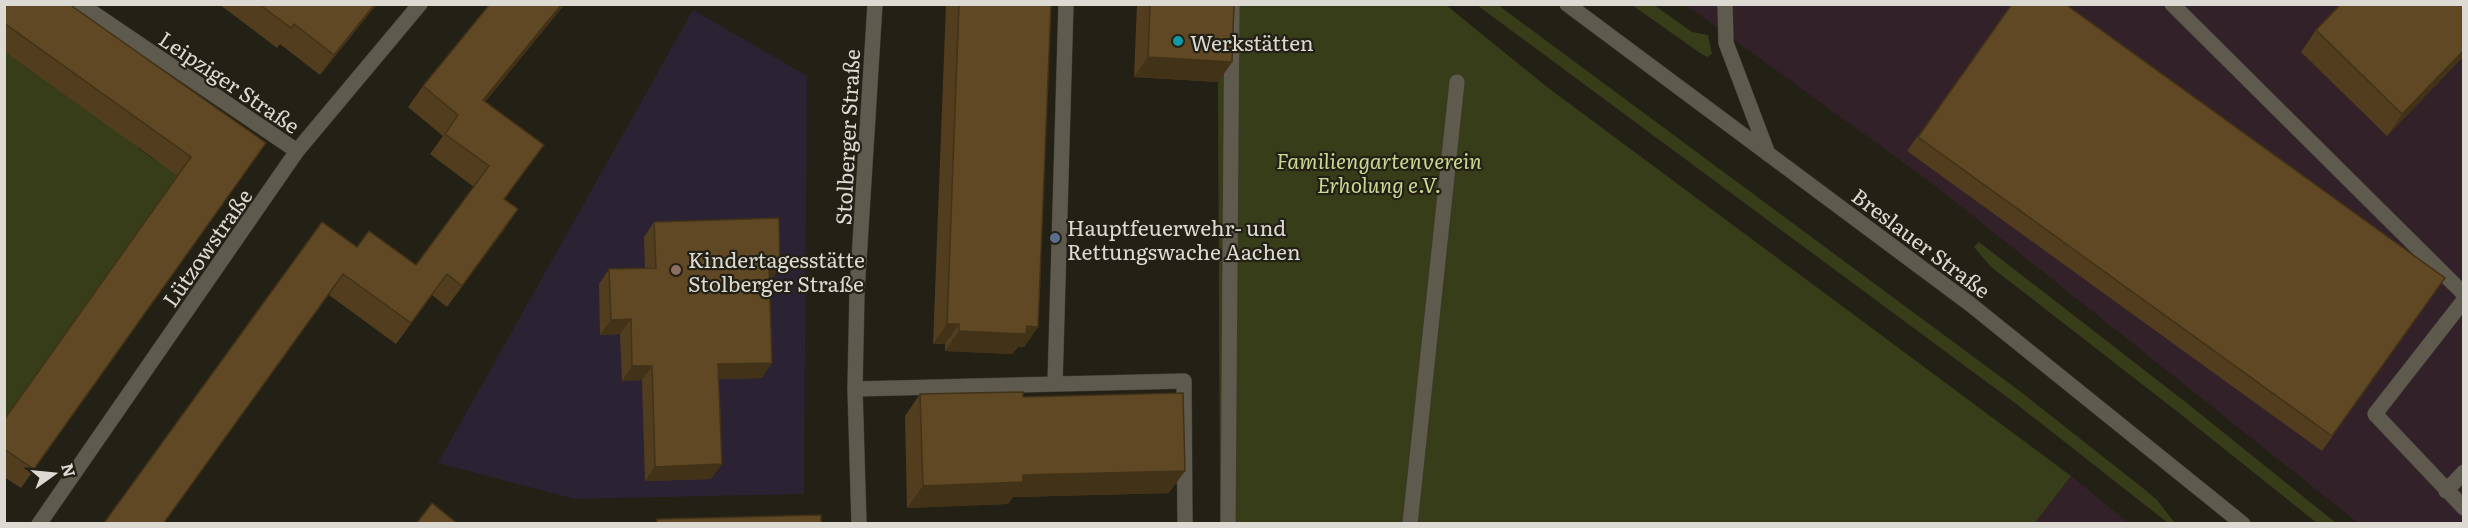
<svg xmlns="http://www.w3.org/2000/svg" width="2468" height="528" font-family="Literata,serif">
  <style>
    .commercial { fill: #332129 }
    .education { fill: #2b2333 }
    .green { fill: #383d19 }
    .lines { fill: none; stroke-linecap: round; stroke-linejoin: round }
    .service-casing { stroke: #3e3c34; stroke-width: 16 }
    .minor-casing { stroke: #3e3c34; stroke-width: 16 }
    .secondary-casing { stroke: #3e3c34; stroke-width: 16 }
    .service { stroke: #5e5b4e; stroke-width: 15 }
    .minor { stroke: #5e5b4e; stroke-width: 15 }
    .secondary { stroke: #5e5b4e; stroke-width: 15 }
    .wall { fill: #523e1e }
    .shaded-wall { fill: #423218 }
    .building { fill: #5f4823; stroke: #423218; stroke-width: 1.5 }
    .culture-dot { fill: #0f9aa8; stroke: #232015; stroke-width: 2 }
    .service-dot { fill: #5c6f8a; stroke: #232015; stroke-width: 2 }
    .education-dot { fill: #8d6e63; stroke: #232015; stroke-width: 2 }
    .labels { text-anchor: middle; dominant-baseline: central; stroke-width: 4.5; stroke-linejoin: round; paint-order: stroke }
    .poi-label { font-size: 21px; fill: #dcdad3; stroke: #232015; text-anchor: start }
    .street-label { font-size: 21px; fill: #dcdad3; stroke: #232015 }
    .park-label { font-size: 21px; font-style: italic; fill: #cbd792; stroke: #232015 }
  </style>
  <rect width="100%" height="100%" fill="#232015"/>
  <path class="commercial" d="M1686,5H2463V523H2358L1929,181Z
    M2071,476L2129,523H2035Z"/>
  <path class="education" d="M693,10L807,76L804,494L575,499L438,463Z"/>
  <path class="green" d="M1221,5H1446L1547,87L2071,476L2035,523L1220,524L1218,82Z
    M1477,5H1498L2021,392L2144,489L2157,500L2175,523H2168L2015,403Z
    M1632,5H1654L1692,32L1708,35L1712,54L1707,57L1700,53Z
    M5,44L142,142L138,148L152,158L181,171L5,420Z
    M1979,242L2188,404L2336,523H2317L2183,416L1991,267L1974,247Z"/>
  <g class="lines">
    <defs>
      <path id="service" d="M1725,4L1726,43L1768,154
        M2172,4L2464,294
        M2464,300L2375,414L2464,508
        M1055,384L1066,4
        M855,389L1184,381L1185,524
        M2446,491L2464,472
        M1228,524L1232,4
        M1410,524L1457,82"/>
      <path id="minor" d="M80,4L297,151
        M39,524L297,151L420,4
        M859,524L855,389L857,292L875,4"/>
      <path id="secondary" d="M1567,4L1970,304L2243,524"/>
    </defs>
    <use href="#service" class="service-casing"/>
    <use href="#minor" class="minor-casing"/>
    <use href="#secondary" class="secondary-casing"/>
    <use href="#service" class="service"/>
    <use href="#minor" class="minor"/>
    <use href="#secondary" class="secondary"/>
  </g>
  <path class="wall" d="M4,4L266,143L21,488L4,477V420L178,176L4,51Z
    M219,4H377L320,75L280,44L277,48Z
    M490,4H565L485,102L544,145L504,199V230L447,307L432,295L396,344L329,295L357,247L416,265L474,187L430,154L443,136L408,107L423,86Z
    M946,4H1051L1038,327L1024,347H1018L1012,354L945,351V344H933Z
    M1137,4H1234L1232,62L1218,82L1134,77Z
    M2012,4L2445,278L2322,451L1907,151Z
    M2316,30L2463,57L2387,136L2301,52Z
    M654,222L770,282H769L762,378L719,379L711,479L645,481L642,380L622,381L620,334L600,335L599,284L609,269L645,268L644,237Z
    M920,394L1023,397L1169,493L1013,497L1008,504L907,508L905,416Z"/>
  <path class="shaded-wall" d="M375,4H377L320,75L334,55Z
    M562,4H565L469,121L483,100Z
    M2463,51V57L2387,136L2402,114Z
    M1148,57L1232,62L1218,82L1134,77Z
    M518,209L504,230L447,307L462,286Z
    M769,268H780L770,282L758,283Z
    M631,319L620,334L600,335L611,320Z
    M947,324H959L945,344H933Z
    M1027,326L1038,327L1024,347H1018L1012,354L945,351L959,331Z
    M772,363L762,378L708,379L718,364Z
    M632,366H652L642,380L622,381Z
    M722,464L711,479L645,481L655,467Z
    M1185,471L1169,493L1013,497L1008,504L907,508L923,486L1023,475Z"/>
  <path class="building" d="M4,4H69L266,143L34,469L4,449V420L191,157L4,23Z
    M259,4H375L334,55L294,24L291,28Z
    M490,4H562L483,100L544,145L504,199L518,209L462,286L447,274L411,323L343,274L163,524L104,523L322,222L357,247L369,231L416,265L489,166L445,134L458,115L423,86Z
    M959,4H1051L1038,327L1027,326L1026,334L959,331V324H947Z
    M1150,4H1234L1232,62L1148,57Z
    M2012,4H2065L2445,278L2332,436L1918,137Z
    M2341,4H2463V51L2402,114L2316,30Z
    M779,218L780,268H769L772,363L718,364L722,464L655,467L652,366H632L631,319L611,320L609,269L656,268L654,222Z
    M1023,392V397L1183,393L1185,471L1023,475V482L923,486L920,394Z
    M432,503L458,524H416Z
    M821,515V524H657V519Z"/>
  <circle class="culture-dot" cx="1178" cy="41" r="6"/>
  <circle class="service-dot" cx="1055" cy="238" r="6"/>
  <circle class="education-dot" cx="676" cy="270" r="6"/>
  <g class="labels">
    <g class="poi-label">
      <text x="1190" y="41">Werkstätten</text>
      <text x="1067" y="226">Hauptfeuerwehr- und<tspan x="1067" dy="24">Rettungswache Aachen</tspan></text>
      <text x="688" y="258">Kindertagesstätte<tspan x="688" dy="24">Stolberger Straße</tspan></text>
    </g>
    <g class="street-label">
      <text transform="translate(230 81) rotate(34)">Leipziger Straße</text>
      <text transform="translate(846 137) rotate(-87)">Stolberger Straße</text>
      <text transform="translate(1922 242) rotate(37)">Breslauer Straße</text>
      <text transform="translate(206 247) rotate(-55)">Lützowstraße</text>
    </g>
    <g class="park-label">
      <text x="1379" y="159">Familiengartenverein<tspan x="1379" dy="24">Erholung e.V.</tspan></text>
    </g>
  </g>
  <rect width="2468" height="528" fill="none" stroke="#dcdad3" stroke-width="12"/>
  <g transform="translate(54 474) rotate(75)" stroke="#232015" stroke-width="4.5" paint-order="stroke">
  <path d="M0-4.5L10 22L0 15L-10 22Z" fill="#dcdad3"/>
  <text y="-9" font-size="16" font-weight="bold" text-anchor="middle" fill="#dcdad3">N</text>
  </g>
</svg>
